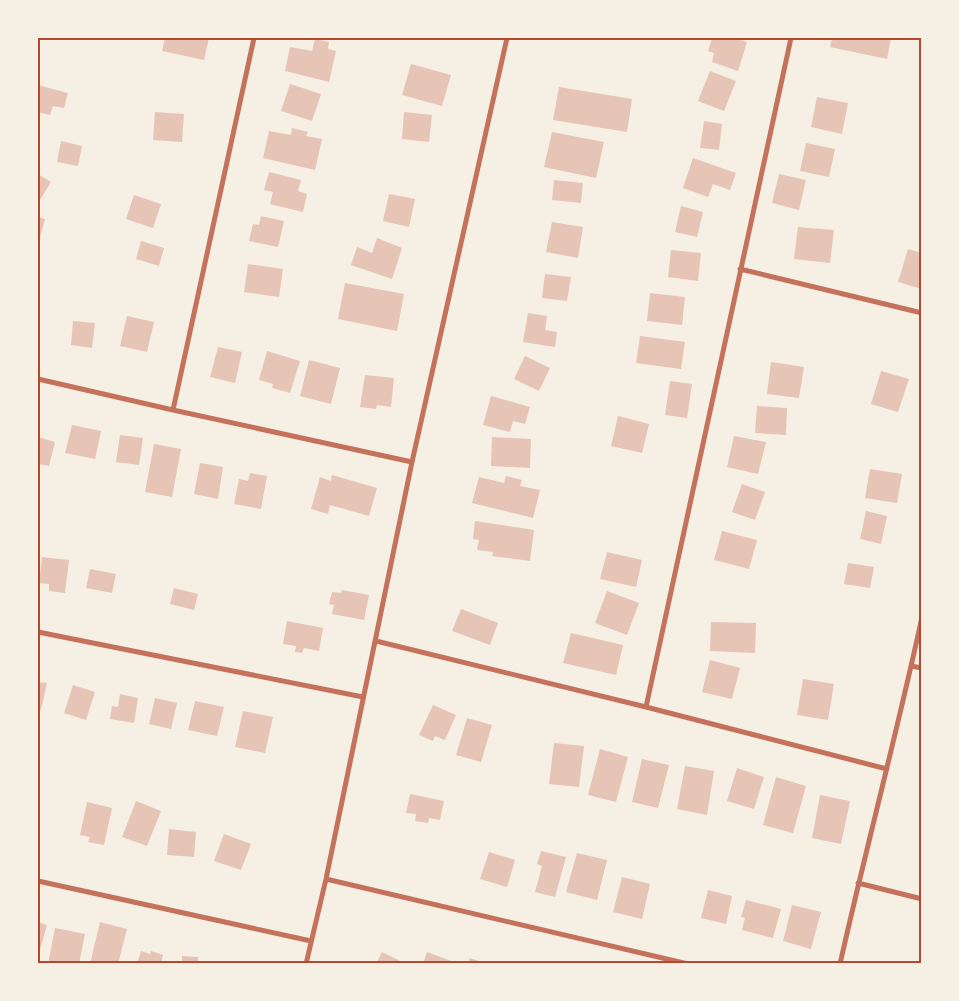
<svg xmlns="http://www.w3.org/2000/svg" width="959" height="1001" font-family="Figtree,sans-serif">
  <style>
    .building { fill: #e6c5b7 }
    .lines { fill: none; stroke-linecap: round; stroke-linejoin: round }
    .minor { stroke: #c5725c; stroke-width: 5 }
    .neatline { fill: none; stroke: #b5482f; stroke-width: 2 }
  </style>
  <rect width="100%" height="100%" fill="#f6efe4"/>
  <path class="building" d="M165,38H209L204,60L162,51Z
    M712,38L719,40L720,38H734L747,42L738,71L712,62L714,53L708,51Z
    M832,38H891L887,59L830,47Z
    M315,39L329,42L328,49L336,51L329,82L285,71L290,47L312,51Z
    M411,64L451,75L442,106L402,95Z
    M710,71L736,81L724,111L698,101Z
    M290,84L321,94L312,121L281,111Z
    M38,85L68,93L64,108L53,106L50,115L38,112L39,101H38Z
    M559,87L632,99L627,132L553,120Z
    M817,97L848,103L842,134L811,127Z
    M155,112L184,114L182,142L153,140Z
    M404,112L432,115L429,142L402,139Z
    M704,121L722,124L719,150L700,148Z
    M292,128L308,132L306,136L322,139L315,170L263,158L269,131L291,135Z
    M552,132L604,142L596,178L544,167Z
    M61,141L82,146L78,166L57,162Z
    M806,143L835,149L829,177L800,171Z
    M693,158L736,173L730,190L713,184L708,197L683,188Z
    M269,172L301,180L298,191L307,194L303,212L270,204L273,192L264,190Z
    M38,174L51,182L38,203Z
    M779,174L806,180L799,210L772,203Z
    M554,180L583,183L581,203L552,200Z
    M389,194L415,199L409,227L383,221Z
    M134,195L161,204L153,228L126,219Z
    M681,206L703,212L697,237L675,232Z
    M261,216L284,221L278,247L249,241L253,224L259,225Z
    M38,217L45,219L38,245Z
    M552,222L583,227L578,258L546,252Z
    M798,227L834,230L830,263L794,259Z
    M377,238L402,248L392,279L351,265L357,247L372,253Z
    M141,241L164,248L159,266L136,259Z
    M908,249L922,253V289L898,282Z
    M671,250L701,253L698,281L668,277Z
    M248,264L283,269L279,297L244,292Z
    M545,274L571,277L567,301L542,298Z
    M345,283L404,294L397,331L338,319Z
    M650,293L685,297L682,325L647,321Z
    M528,313L547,316L545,330L557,332L555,347L523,342Z
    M127,316L154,322L147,352L120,346Z
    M73,321L95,323L92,348L71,345Z
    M640,336L685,342L681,369L636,363Z
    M218,347L242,352L235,383L210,377Z
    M267,351L300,361L290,393L272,388L273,384L259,380Z
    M525,356L550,368L539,391L514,379Z
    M309,360L340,368L331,404L300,396Z
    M771,362L804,367L799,398L767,394Z
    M881,371L909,379L898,412L871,404Z
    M365,375L394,378L391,407L377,405L376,409L360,407Z
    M670,381L692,384L687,418L665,415Z
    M491,396L530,407L525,424L513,421L510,432L483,425Z
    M757,406L787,408L786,435L755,433Z
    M618,416L649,424L642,453L611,446Z
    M72,425L101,431L95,459L65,453Z
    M120,435L143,438L139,465L116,462Z
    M734,436L766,442L758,474L727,467Z
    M38,437L55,442L49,466L38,464Z
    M492,437L531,439L530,468L491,466Z
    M154,444L181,449L172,497L145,492Z
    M200,463L223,467L218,499L194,494Z
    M870,469L902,474L897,503L865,498Z
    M250,473L267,476L261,509L234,504L239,479L248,481Z
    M332,475L377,488L369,516L330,505L328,514L311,509L320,477L331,481Z
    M506,476L522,480L520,486L540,490L533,518L472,503L479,477L504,483Z
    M742,484L765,492L755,520L732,512Z
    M866,511L887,516L881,544L860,539Z
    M475,521L534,530L530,561L492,556L493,552L477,550L479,540L473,539Z
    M722,531L757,540L749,569L714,560Z
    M607,552L642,560L636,587L600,579Z
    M42,557L69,560L65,593L49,591V584L39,583Z
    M848,563L874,567L870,588L844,584Z
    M90,569L116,574L112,593L86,588Z
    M174,588L198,594L194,610L170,604Z
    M342,590L369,595L364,620L332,614L334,605L329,604L332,592L341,593Z
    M607,591L639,603L627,635L595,623Z
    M461,609L498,623L490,645L452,631Z
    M287,621L323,628L319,651L304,648L302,653L295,652L296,646L283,644Z
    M711,622L756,623L755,653L710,651Z
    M571,633L623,645L616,675L563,663Z
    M710,660L740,668L732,699L702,692Z
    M803,679L834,684L828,720L797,715Z
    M38,682L47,683L41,710L38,709Z
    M73,685L95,692L86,720L64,713Z
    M120,694L138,698L134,723L110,719L112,706L118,707Z
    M155,698L177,703L171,729L149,724Z
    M195,701L224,707L217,736L188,730Z
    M433,705L456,715L445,740L435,736L433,741L419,735Z
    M243,711L273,717L265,753L235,747Z
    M467,718L492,725L481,762L456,755Z
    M554,743L584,746L579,787L549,784Z
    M600,749L628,757L616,802L588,795Z
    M642,759L669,765L658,808L632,802Z
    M685,766L714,771L707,815L677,809Z
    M737,768L764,777L754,809L727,801Z
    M776,777L806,786L793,833L763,825Z
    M410,794L444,801L440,820L429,818L428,823L415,821L416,814L406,813Z
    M820,795L850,801L841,844L812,838Z
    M136,801L161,811L147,846L122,837Z
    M87,802L112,808L104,845L88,842L90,837L80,835Z
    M169,829L196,832L194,857L167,855Z
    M224,834L251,844L241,870L214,861Z
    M541,851L566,857L555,897L535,892L542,866L537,864Z
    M489,852L515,860L507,887L480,879Z
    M577,853L607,860L597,900L566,892Z
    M622,877L650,884L642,919L613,912Z
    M708,890L732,896L726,924L701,918Z
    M746,900L781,909L773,938L742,930L745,918L741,917Z
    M792,905L821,912L811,949L783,941Z
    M38,922L47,925L38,957Z
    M100,922L127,929L118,964H90Z
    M55,928L85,934L79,964H48Z
    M141,951L150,954L151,951L163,955L161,964H137Z
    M382,952L406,964H376Z
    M427,952L457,963V964H423Z
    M182,956L198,957V964H182Z
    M470,958L484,963V964H468Z"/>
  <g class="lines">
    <path class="minor" d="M254,38L173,410L412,462
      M791,38L646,707L887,769
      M740,269L922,313
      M38,379L173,410
      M38,632L363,697
      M376,641L646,707
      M911,666L922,668
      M326,879L688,964
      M38,881L311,941
      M858,883L922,899
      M306,964L326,879L412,462L507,38
      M840,964C866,848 897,733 922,617"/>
  </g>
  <rect width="959" height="1001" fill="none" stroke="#f6efe4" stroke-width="78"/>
  <rect x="39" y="39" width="881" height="923" class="neatline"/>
</svg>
